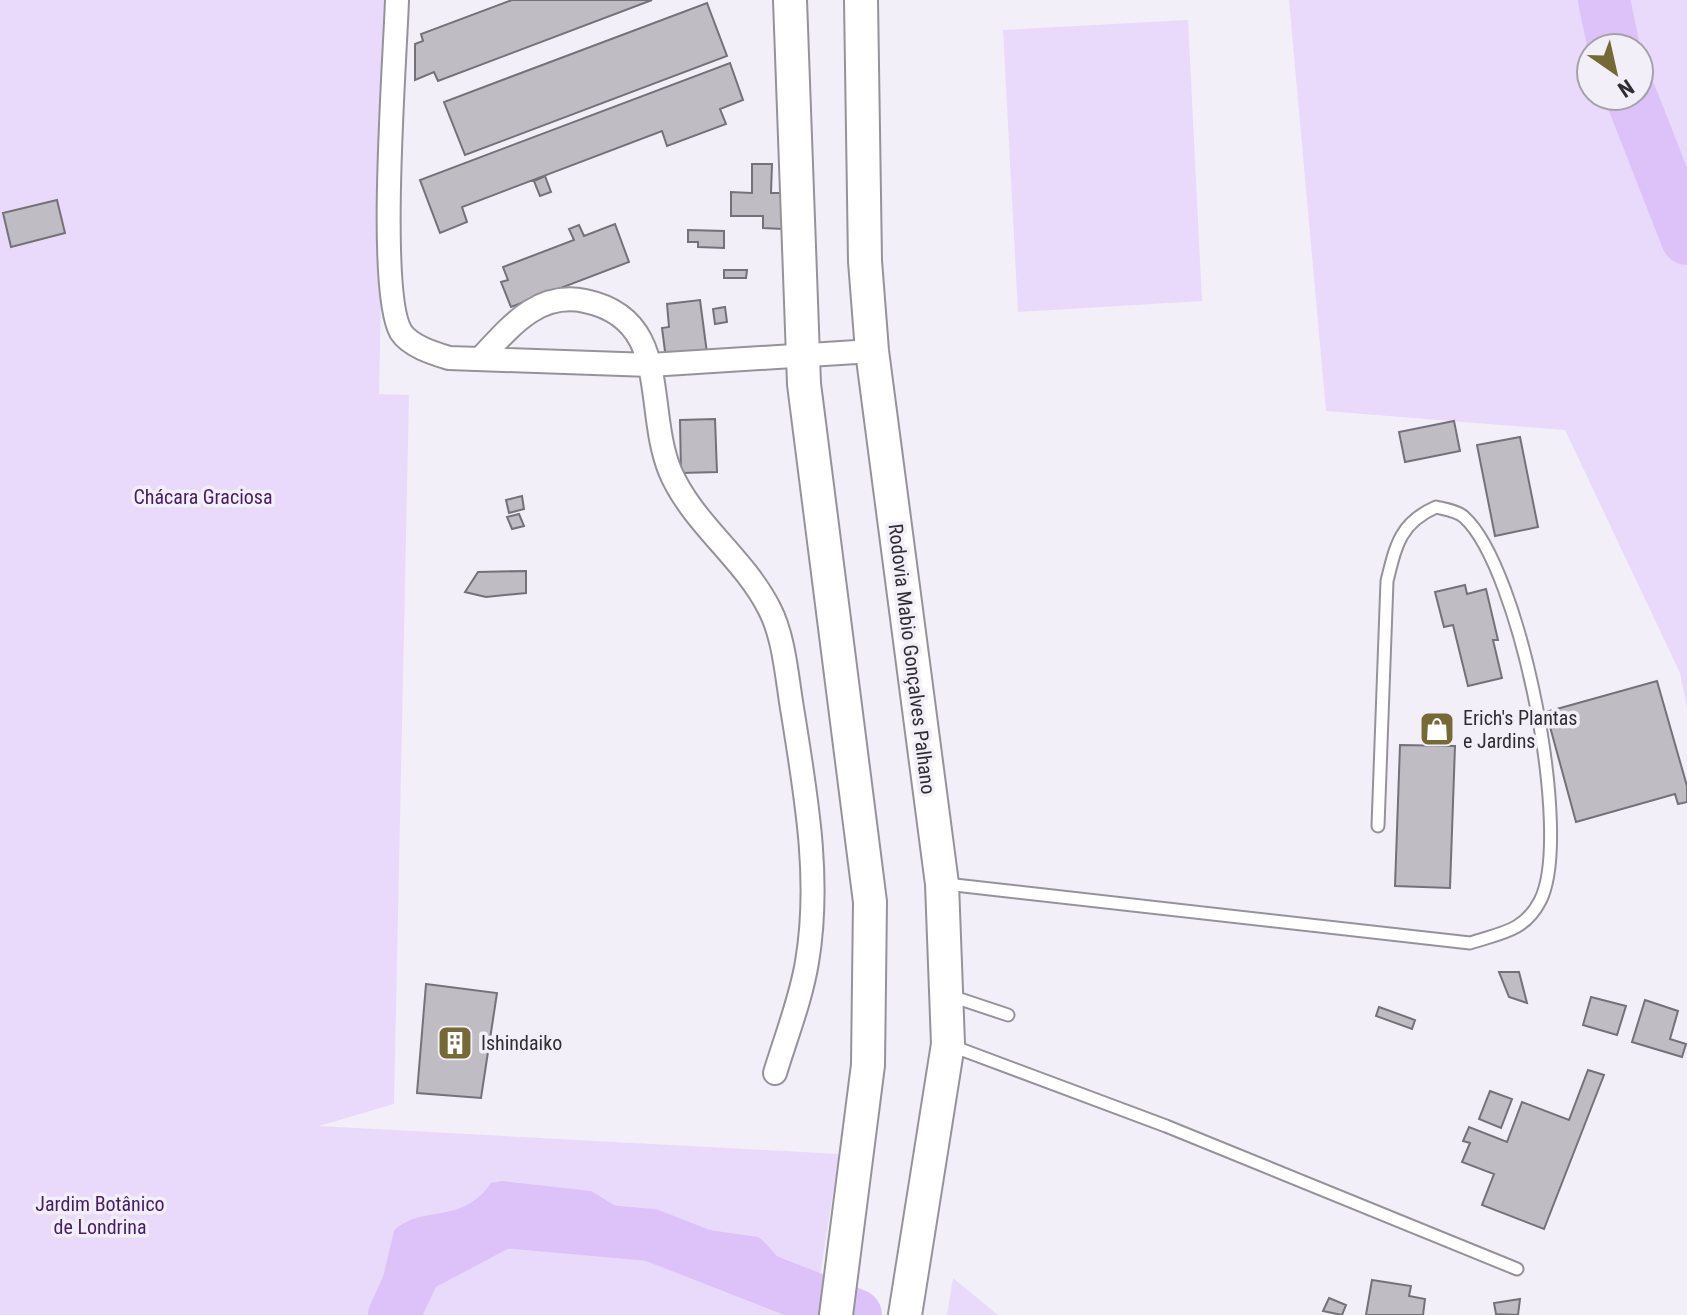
<svg xmlns="http://www.w3.org/2000/svg" width="1687" height="1315" font-family="'Roboto Condensed',sans-serif">
  <style>
    .green { fill: #e9dafb; fill-rule: evenodd }
    .water { fill: #dcc2f8 }
    .lines { fill: none; stroke-linecap: round; stroke-linejoin: round }
    .river { stroke: #dcc2f8; stroke-width: 52 }
    .building { fill: #c0bcc4; stroke: #747179; stroke-width: 2 }
    .service-casing { stroke: #96929a; stroke-width: 15 }
    .minor-casing { stroke: #96929a; stroke-width: 26 }
    .secondary-casing { stroke: #96929a; stroke-width: 36 }
    .service { stroke: #fff; stroke-width: 11 }
    .minor { stroke: #fff; stroke-width: 22 }
    .secondary { stroke: #fff; stroke-width: 32 }
    .labels { text-anchor: middle; dominant-baseline: central; stroke-width: 7; stroke-linejoin: round; paint-order: stroke }
    .park-label { font-size: 20px; fill: #461b68; stroke: #f3eff8 }
    .street-label { font-size: 20px; fill: #2f2d31; stroke: #f3eff8 }
    .poi-label { font-size: 20px; fill: #2f2d31; stroke: #f3eff8; text-anchor: start }
  </style>
  <rect width="100%" height="100%" fill="#f3eff8"/>
  <path class="green" d="M0,0H387L379,394L409,395L394,1104L319,1126L839,1154L814,1315H0Z
    M1289,0H1687V708L1680,673L1565,430L1326,411ZM1591,48H1639V96H1591Z
    M1188,20L1202,301L1018,312L1003,30Z
    M953,1278L998,1315H947Z"/>
  <path class="water" d="M502,1181L591,1191L627,1213L653,1222L758,1237C770,1244 800,1285 805,1298L773,1283L763,1270L739,1260L675,1258L645,1246L585,1243L567,1231L537,1224L469,1229L435,1246L426,1260L428,1277L421,1315H374L394,1231C420,1204 462,1226 491,1183Z"/>
  <g class="lines">
    <path class="river" d="M1604,0L1614,48
      M1631,96L1687,239
      M394,1315L416,1268L503,1222L651,1235L856,1315"/>
  </g>
  <path class="building" d="M512,0H652L438,81L434,72L415,80V44L423,41L421,34Z
    M707,3L727,56L465,155L444,102Z
    M730,63L743,100L720,109L726,124L667,146L662,131L462,207L467,222L440,233L420,180Z
    M752,164H772L771,193H782V229L763,228V216H731V192L752,193Z
    M545,176L551,192L540,196L534,181Z
    M57,200L65,233L11,247L3,213Z
    M615,224L629,262L511,307L501,282L508,280L503,267L574,240L569,229L579,225L584,236Z
    M688,230L724,231V248L698,247V242H688Z
    M724,270H747L746,278H724Z
    M700,300L707,353L666,359L662,328L669,327L667,304Z
    M725,307L727,322L715,324L713,309Z
    M715,419L717,472L681,473L680,420Z
    M1454,421L1460,451L1405,462L1399,432Z
    M1520,437L1538,527L1495,536L1477,445Z
    M522,496L524,509L509,513L506,500Z
    M519,514L524,526L512,529L507,517Z
    M526,571V593L486,597L465,592L478,572Z
    M1465,585L1467,594L1486,589L1498,640H1493L1502,678L1468,686L1453,625L1444,627L1435,592Z
    M1657,681L1687,786V802L1678,804L1675,794L1576,822L1546,712Z
    M1400,745L1455,746L1450,888L1395,886Z
    M1499,972H1519L1527,1003L1509,997Z
    M426,984L497,993L481,1098L417,1093Z
    M1591,997L1626,1006L1617,1035L1583,1025Z
    M1645,1000L1678,1011L1670,1039L1686,1044L1682,1057L1632,1042Z
    M1379,1007L1415,1020L1412,1029L1376,1016Z
    M1588,1070L1604,1075L1544,1229L1482,1205L1494,1174L1462,1162L1470,1143L1463,1141L1469,1127L1507,1142L1522,1102L1569,1120Z
    M1490,1091L1512,1099L1501,1128L1479,1119Z
    M1372,1280L1411,1286L1409,1296L1425,1299L1423,1315H1366Z
    M1329,1298L1346,1305L1342,1315L1323,1311Z
    M1520,1299L1518,1315L1496,1314L1494,1303Z"/>
  <g class="lines">
    <defs>
      <path id="service" d="M946,884L1470,943C1500,933 1524,932 1540,901C1574,836 1520,567 1464,517C1458,511 1444,509 1436,507C1400,523 1396,545 1387,581L1378,826
        M951,996L1008,1015
        M952,1046L1166,1126L1517,1269"/>
      <path id="minor" d="M397,0C395,60 377,292 401,332C410,346 433,353 449,358L650,365L872,351
        M480,359C510,327 538,291 585,301C672,319 644,407 670,471C692,523 743,557 769,608C785,638 787,681 793,714C806,796 821,879 807,962C801,999 786,1037 775,1073"/>
      <path id="secondary" d="M790,0L804,384L870,902L868,1065L836,1315
        M861,0L865,261L872,351L942,884L948,1044L905,1315"/>
    </defs>
    <use href="#service" class="service-casing"/>
    <use href="#minor" class="minor-casing"/>
    <use href="#secondary" class="secondary-casing"/>
    <use href="#service" class="service"/>
    <use href="#minor" class="minor"/>
    <use href="#secondary" class="secondary"/>
  </g>
  <defs>
    <symbol id="shop-square" viewBox="-11 -11 22 22"><rect x="-9" y="-9" width="18" height="18" rx="4" fill="#756936" stroke="#f3eff8"/><path d="M-5-2.5h2.3a2.7 3.5 0 0 1 5.4 0H5L5.5 6h-11ZM-1.5-2.5h3a1.5 2.3 0 0 0-3 0Z" fill="#fff"/></symbol>
    <symbol id="building-square" viewBox="-11 -11 22 22"><rect x="-9" y="-9" width="18" height="18" rx="4" fill="#756936" stroke="#f3eff8"/><path d="M-4-6H4V6H1V3H-1V6H-4ZM-2.5-4.3h1.7v1.8h-1.7ZM.8-4.3h1.7v1.8H.8ZM-2.5-1h1.7V.8h-1.7ZM.8-1h1.7V.8H.8Z" fill="#fff"/></symbol>
  </defs>
  <g fill-rule="evenodd">
    <use href="#shop-square" x="1417" y="709" width="40" height="40"/>
    <use href="#building-square" x="435" y="1023" width="40" height="40"/>
  </g>
  <g class="labels">
    <g class="park-label">
      <text x="203" y="497">Chácara Graciosa</text>
      <text x="100" y="1204">Jardim Botânico<tspan x="100" dy="23">de Londrina</tspan></text>
    </g>
    <g class="street-label">
      <text transform="translate(912 659) rotate(83)">Rodovia Mabio Gonçalves Palhano</text>
    </g>
    <g class="poi-label">
      <text x="1463" y="718">Erich's Plantas<tspan x="1463" dy="23">e Jardins</tspan></text>
      <text x="481" y="1043">Ishindaiko</text>
    </g>
  </g>
  <g transform="translate(1615 72) rotate(146)"><circle r="38" fill="#f3eff8" stroke="#a5a1a8" stroke-width="2"/>
  <path d="M0-6L14 30L0 20L-14 30Z" fill="#756936"/>
  <text y="-12" font-size="22" font-weight="bold" text-anchor="middle" fill="#2f2d31">N</text>
  </g>
</svg>
